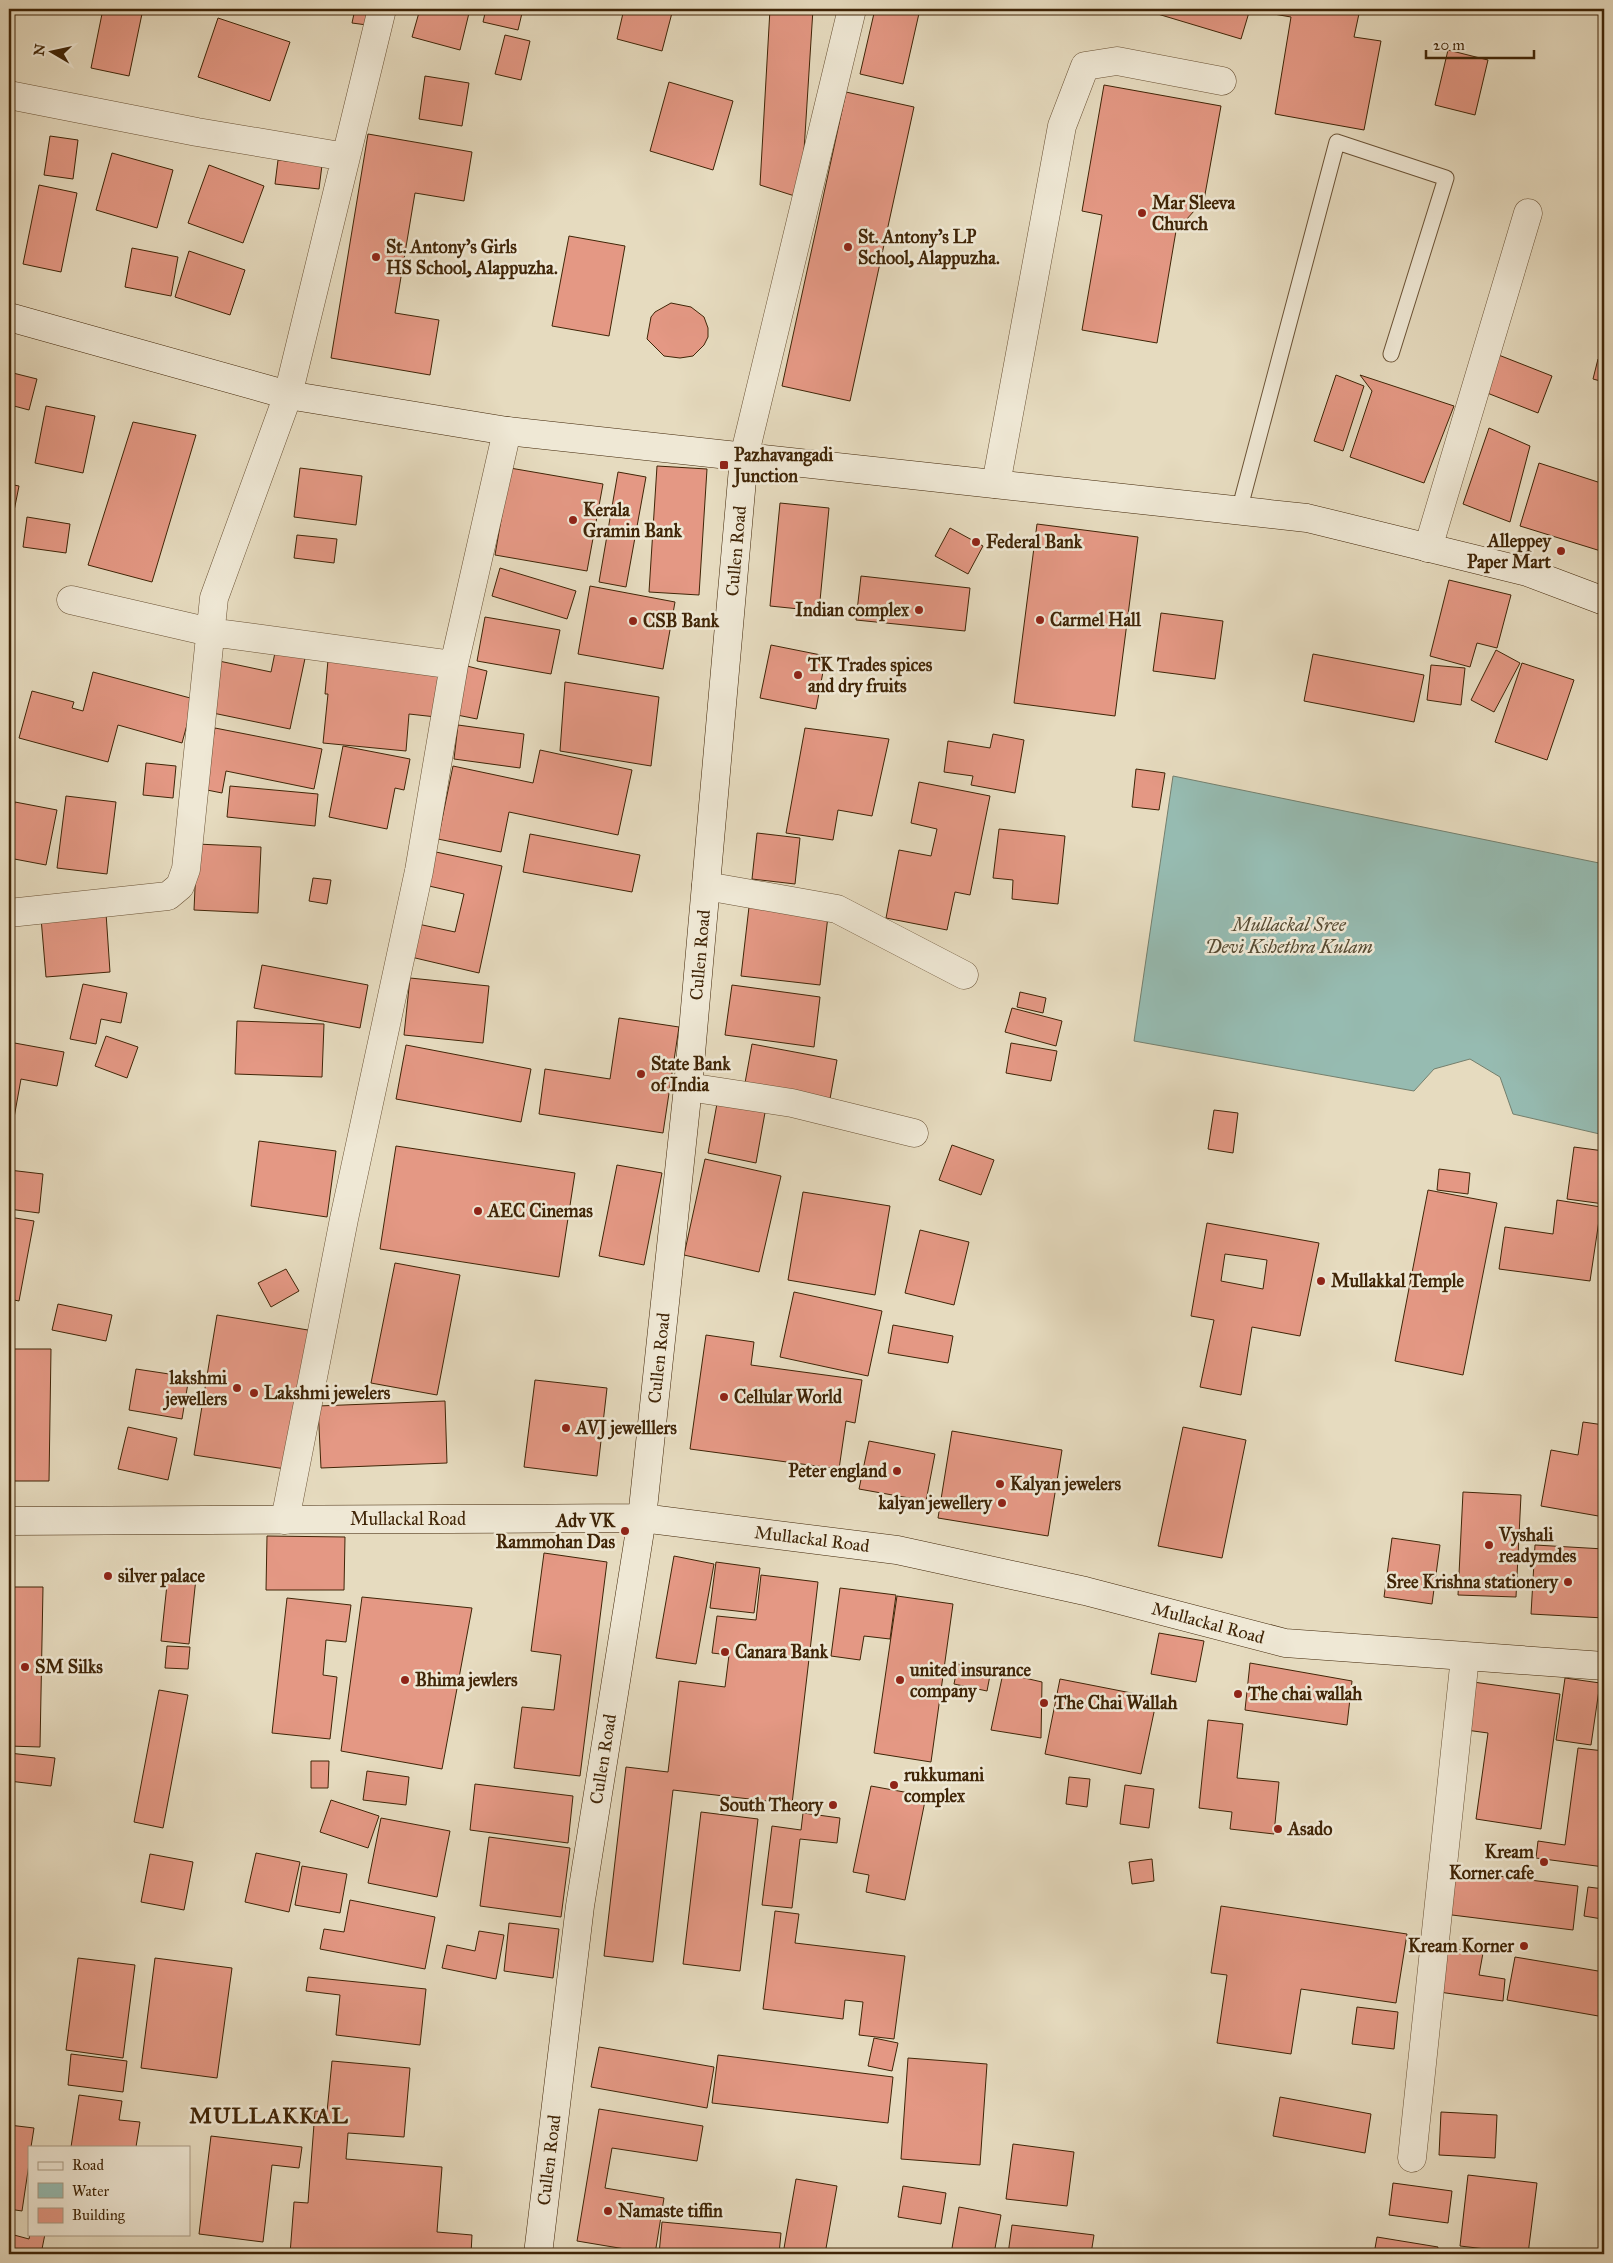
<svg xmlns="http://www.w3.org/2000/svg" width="1613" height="2263" font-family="'IM FELL Great Primer',serif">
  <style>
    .water { fill: #96bbb1; stroke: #747f6d }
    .building { fill: #e49884; stroke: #402507; fill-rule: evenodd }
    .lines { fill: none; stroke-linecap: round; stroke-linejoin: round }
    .lane-casing { stroke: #6a5235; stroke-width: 17 }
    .street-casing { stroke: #6a5235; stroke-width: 29 }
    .secondary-casing { stroke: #402507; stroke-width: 29 }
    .lane { stroke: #efe8d5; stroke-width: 15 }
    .street { stroke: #efe8d5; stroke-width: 28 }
    .secondary { stroke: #efe8d5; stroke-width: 28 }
    .poi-dot { fill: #8f2418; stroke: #efe8d5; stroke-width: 2 }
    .labels { text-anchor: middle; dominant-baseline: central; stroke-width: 5; stroke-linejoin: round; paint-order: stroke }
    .poi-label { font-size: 18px; font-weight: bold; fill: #402507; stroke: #efe8d5; text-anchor: start }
    .street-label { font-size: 18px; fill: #402507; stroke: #efe8d5 }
    .water-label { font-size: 19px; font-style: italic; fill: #564a32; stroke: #efe8d5 }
    .district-label { font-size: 22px; font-weight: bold; letter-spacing: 1px; fill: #402507; stroke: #efe8d5 }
  </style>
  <rect width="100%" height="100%" fill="#e6dbbf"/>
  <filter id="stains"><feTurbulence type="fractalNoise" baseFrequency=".004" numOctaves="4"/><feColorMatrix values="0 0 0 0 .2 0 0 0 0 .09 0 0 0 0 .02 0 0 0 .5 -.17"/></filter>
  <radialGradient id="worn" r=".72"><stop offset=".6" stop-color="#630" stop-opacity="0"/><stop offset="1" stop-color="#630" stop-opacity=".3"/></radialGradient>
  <path class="water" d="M1173,776L1604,864V1135L1513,1114L1500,1077L1470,1059L1434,1069L1414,1091L1134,1041Z"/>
  <path class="building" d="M103,9H143L129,76L91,68Z
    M355,9H370L367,25L352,23Z
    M420,9H470L460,50L412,37Z
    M486,9H523L518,30L483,22Z
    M624,9H673L662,51L617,39Z
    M770,9H813L801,198L760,185Z
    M875,9H920L903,84L860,74Z
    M1141,9H1250L1241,39Z
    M1262,9H1360L1354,37L1381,41L1364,130L1275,114L1291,17L1262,12Z
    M218,18L290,42L270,101L198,77Z
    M505,35L530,41L521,80L495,74Z
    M1448,50L1488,60L1475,115L1435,105Z
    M425,76L469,83L462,126L419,119Z
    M669,82L733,101L713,170L650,151Z
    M1104,85L1221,106L1204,200L1176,231L1157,343L1082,330L1102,215L1082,211Z
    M846,92L914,107L850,401L782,386Z
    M368,134L472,152L464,201L415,193L395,313L439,320L430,375L331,358Z
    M50,136L78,140L73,179L44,175Z
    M112,153L173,170L157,228L96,210Z
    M278,160L322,165L319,189L275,184Z
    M209,165L264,186L243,243L188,223Z
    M39,185L77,193L61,272L23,264Z
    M569,236L625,246L609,336L552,326Z
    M132,248L178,257L171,296L125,287Z
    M189,251L245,270L230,315L175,297Z
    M671,303L691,307L704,317L708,328V337L704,345L693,356L680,358L664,356L647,339L651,317L655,312Z
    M1491,352L1552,376L1538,413L1477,389Z
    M1598,359L1604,361V382L1593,379Z
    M9,372L37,379L29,410L14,406L9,427Z
    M1336,375L1364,386L1343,451L1314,441Z
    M1360,375L1454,406L1424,483L1350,457L1372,391Z
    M46,406L95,416L83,473L35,463Z
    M133,422L196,435L152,582L88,565Z
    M1489,428L1530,446L1510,522L1463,504Z
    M1539,463L1604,484V552L1520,526Z
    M657,466L707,469L699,595L649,592Z
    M300,468L362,476L356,525L294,517Z
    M510,468L603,484L587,571L495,555Z
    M618,472L646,477L626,587L599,582Z
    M9,484L19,486L13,516L9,515Z
    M780,503L829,508L819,611L770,606Z
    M27,517L70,524L66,553L23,547Z
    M1037,524L1138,537L1115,716L1014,703Z
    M950,528L983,546L968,574L935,556Z
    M297,535L337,539L334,563L294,558Z
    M500,568L576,591L567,619L492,596Z
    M861,576L970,588L965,631L856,620Z
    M1449,580L1511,595L1497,648L1477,643L1470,667L1430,656Z
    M590,586L675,602L663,669L578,654Z
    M1161,613L1223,621L1215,679L1153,671Z
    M485,617L560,630L551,674L477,661Z
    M277,643L307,649L290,729L208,712L219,661L271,672Z
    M771,645L826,656L816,709L760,698Z
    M1496,650L1520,663L1494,712L1471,700Z
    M1313,654L1424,675L1414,722L1304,701Z
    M328,660L440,670L436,717L409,714L406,751L323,743L328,694H325Z
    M1522,663L1574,680L1547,760L1495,742Z
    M1431,665L1465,668L1461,705L1427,700Z
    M467,666L487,671L477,719L457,715Z
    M93,672L194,699L182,743L118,725L108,762L19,738L32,691L74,702L72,708L83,711Z
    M565,682L659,697L651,766L560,751Z
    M458,725L524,734L520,768L454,759Z
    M215,728L322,749L314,789L226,771L222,793L202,789Z
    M805,728L889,739L872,816L838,810L833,840L786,833Z
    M993,734L1024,740L1015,793L971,785L973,776L944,772L948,741L990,748Z
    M343,746L410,759L404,790L395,788L387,829L329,817Z
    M540,750L632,770L618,835L509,812L501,852L438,839L453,766L533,783Z
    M146,763L176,766L173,798L143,795Z
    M1136,769L1165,773L1159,810L1132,807Z
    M919,782L990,796L970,895L955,892L947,930L886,918L899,850L931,856L937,829L911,823Z
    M230,786L318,794L315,826L227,817Z
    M66,796L116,802L107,874L57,868Z
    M15,802L57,810L46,865L9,858V834Z
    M999,829L1065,836L1058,904L1012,899L1013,880L993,878Z
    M757,833L800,838L795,884L752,879Z
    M530,834L640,855L632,892L523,872Z
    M197,844L261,847L258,913L194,910Z
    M436,852L502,866L479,973L411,957L418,924L455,932L464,894L429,886Z
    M313,878L331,880L327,904L309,901Z
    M749,907L828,916L820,985L741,976Z
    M106,913L110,972L46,977L41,918Z
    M262,965L368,985L360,1028L254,1008Z
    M410,978L489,986L483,1043L404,1035Z
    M83,984L127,993L121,1023L101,1019L96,1044L70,1039Z
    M732,985L820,997L814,1047L725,1035Z
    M1020,992L1046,998L1043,1013L1017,1007Z
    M1012,1008L1062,1021L1056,1046L1005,1032Z
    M619,1018L679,1027L663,1133L539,1114L545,1069L610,1079Z
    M237,1021L324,1024L322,1077L235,1074Z
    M106,1036L138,1047L127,1078L95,1066Z
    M9,1042L64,1052L57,1086L21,1079L12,1129H9Z
    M1011,1043L1057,1051L1051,1081L1006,1073Z
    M752,1044L837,1060L830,1099L745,1083Z
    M406,1045L531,1069L521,1122L396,1099Z
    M718,1098L766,1107L756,1163L708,1153Z
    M1214,1110L1238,1113L1233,1153L1208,1149Z
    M259,1141L336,1151L327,1217L251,1206Z
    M952,1145L994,1160L981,1195L939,1180Z
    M396,1146L575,1173L559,1277L380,1249Z
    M1574,1147L1604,1151V1204L1567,1199Z
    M705,1159L781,1176L759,1272L684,1255Z
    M617,1165L662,1173L644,1265L599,1256Z
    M1439,1169L1470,1173L1468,1194L1437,1190Z
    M9,1170L43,1174L39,1213L9,1209Z
    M1428,1190L1497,1203L1463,1375L1395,1361Z
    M803,1192L890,1206L875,1295L788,1280Z
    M1557,1200L1601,1207L1590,1281L1499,1269L1505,1227L1553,1234Z
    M9,1217L34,1221L19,1301L9,1299Z
    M1207,1223L1319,1243L1300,1336L1252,1327L1241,1395L1200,1387L1214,1320L1191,1316ZM1225,1254L1267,1260L1263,1289L1221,1281Z
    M920,1230L969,1242L954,1305L905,1293Z
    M395,1263L460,1275L437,1395L371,1383Z
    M286,1269L299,1291L271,1307L258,1283Z
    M794,1292L882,1311L868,1376L780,1357Z
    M58,1304L112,1315L106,1341L52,1330Z
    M217,1315L314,1331L292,1470L194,1455Z
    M893,1325L953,1336L948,1363L888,1353Z
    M706,1335L754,1342L751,1365L862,1380L855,1423L846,1421L839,1469L690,1449Z
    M9,1349H51L49,1481H9Z
    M136,1369L189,1377L182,1419L129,1410Z
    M535,1380L607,1388L597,1476L524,1467Z
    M445,1401L447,1463L321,1468L318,1406Z
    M1583,1422L1604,1425V1517L1541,1506L1551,1450L1578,1455Z
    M128,1427L177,1438L168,1480L118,1469Z
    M1183,1427L1246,1440L1222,1558L1158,1546Z
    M952,1431L1062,1450L1048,1536L938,1518Z
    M869,1441L935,1454L926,1501L859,1489Z
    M1463,1492L1521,1495L1516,1597L1458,1595Z
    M267,1536L345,1537L344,1590H266Z
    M1392,1538L1440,1545L1432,1604L1384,1597Z
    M1535,1545L1604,1549V1618L1531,1614Z
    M544,1553L607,1562L580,1776L514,1768L522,1707L554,1710L561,1655L531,1651Z
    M674,1556L714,1564L696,1664L656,1658Z
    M716,1562L760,1568L754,1613L710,1608Z
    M168,1575L196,1578L189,1644L161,1641Z
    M761,1575L818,1582L792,1804L673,1790L653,1962L604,1956L626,1767L668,1772L679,1681L725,1687L729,1655L712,1653L717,1616L756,1620Z
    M9,1587H43L40,1747L9,1746Z
    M840,1588L896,1595L890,1639L864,1636L860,1660L831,1656Z
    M897,1596L953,1604L931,1762L874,1753Z
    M362,1597L472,1608L442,1769L341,1751Z
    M287,1598L351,1605L346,1642L326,1640L323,1675L337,1677L330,1739L272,1733Z
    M1159,1633L1204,1641L1196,1682L1151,1674Z
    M167,1646L190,1647L188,1669L165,1668Z
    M1250,1663L1352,1681L1347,1725L1245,1710Z
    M958,1664L991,1670L987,1691L954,1684Z
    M1003,1673L1042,1682L1041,1738L991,1730Z
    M1565,1678L1600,1683L1591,1745L1556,1740Z
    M1060,1679L1157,1698L1141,1774L1045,1754Z
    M1473,1682L1560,1694L1541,1829L1476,1819L1488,1733L1466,1730Z
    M159,1690L188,1695L163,1828L134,1822Z
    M1208,1720L1243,1724L1237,1778L1279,1782L1274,1834L1230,1829L1232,1812L1199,1808Z
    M1578,1748L1604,1751V1867L1536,1858L1538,1841L1565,1845Z
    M9,1753L55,1758L51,1786L9,1781Z
    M311,1761H329L328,1788H311Z
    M367,1771L409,1777L406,1805L363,1800Z
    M1069,1777L1090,1779L1087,1807L1066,1804Z
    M475,1784L573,1796L568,1843L470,1830Z
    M1125,1785L1154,1789L1149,1828L1120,1824Z
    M871,1786L926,1796L905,1900L866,1892L869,1875L853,1872Z
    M331,1800L379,1816L368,1848L320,1832Z
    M701,1812L758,1819L740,1971L683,1964Z
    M803,1813L840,1818L837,1843L800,1839L792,1908L762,1905L772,1826L801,1830Z
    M381,1818L450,1831L437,1897L368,1883Z
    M489,1837L570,1848L561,1917L480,1906Z
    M256,1853L300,1862L289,1912L245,1902Z
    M150,1854L193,1862L184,1910L141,1902Z
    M1152,1859L1154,1881L1132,1884L1129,1862Z
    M302,1866L347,1874L340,1913L295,1905Z
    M1450,1870L1578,1886L1573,1930L1444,1914Z
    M1588,1887L1604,1889L1602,1919L1584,1916Z
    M350,1900L435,1917L425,1969L320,1949L324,1929L344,1932Z
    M1221,1906L1407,1934L1396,2003L1301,1989L1291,2054L1217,2043L1227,1975L1211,1973Z
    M775,1911L799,1914L795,1943L905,1956L894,2039L859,2035L863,2002L845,2000L843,2019L763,2009Z
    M509,1923L559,1929L553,1978L504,1971Z
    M479,1931L504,1935L496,1979L442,1968L447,1945L475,1951Z
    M1445,1948L1483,1953L1479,1975L1505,1979L1503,2001L1439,1992Z
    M1515,1957L1604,1972V2017L1507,2000Z
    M78,1958L135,1965L123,2058L66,2050Z
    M155,1958L232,1968L217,2078L141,2068Z
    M308,1977L426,1989L420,2045L336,2035L340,1995L306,1991Z
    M9,1978H10L9,2044Z
    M1357,2007L1398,2012L1394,2049L1352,2044Z
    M874,2038L898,2043L892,2071L868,2066Z
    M599,2047L714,2067L707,2108L591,2087Z
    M71,2054L127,2061L123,2092L68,2085Z
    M718,2055L893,2077L888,2123L712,2103Z
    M908,2058L987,2064L980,2165L901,2159Z
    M332,2061L410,2068L404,2137L348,2133L346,2159L442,2167L437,2232L472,2235L471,2254H290L294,2202L308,2203L315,2111L327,2112Z
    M79,2095L122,2101L119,2120L140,2122L136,2147H71Z
    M1280,2097L1371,2114L1365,2153L1273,2136Z
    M599,2109L703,2126L697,2161L612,2148L605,2188L664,2198L655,2254L577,2241Z
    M1441,2112L1497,2115L1495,2158L1439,2155Z
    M9,2125L34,2128L31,2147H29V2164L22,2211L9,2209Z
    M211,2136L302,2147L299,2168L272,2165L263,2242L199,2234Z
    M1013,2144L1074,2152L1067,2206L1006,2199Z
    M1468,2175L1537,2183L1528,2254L1460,2246Z
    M796,2179L837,2186L825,2254H783Z
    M1393,2183L1452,2191L1448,2223L1389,2215Z
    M903,2186L946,2193L941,2224L898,2217Z
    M959,2207L1001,2215L994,2254H951Z
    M662,2222L781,2233L779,2254H659Z
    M1012,2225L1094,2235L1091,2254H1008Z
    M30,2234H45L41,2254H10L14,2235L29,2239Z
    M1377,2237L1438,2247L1437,2254H1374Z"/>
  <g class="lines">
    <defs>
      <path id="lane" d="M1239,511L1337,142L1446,178L1391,354"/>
      <path id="street" d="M9,95L197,132L346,157
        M744,457L852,9
        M996,484L1062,126L1085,66L1117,61L1222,81
        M1428,548L1528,213
        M71,600L210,632L454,665
        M706,886L837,909L964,975
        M9,913L168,896L180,886L186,869L214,598L288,395L382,9
        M688,1087L792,1103L914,1133
        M285,1520L344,1219L419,871L454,665L507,431
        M1412,2158L1465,1657"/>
      <path id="secondary" d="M9,317L288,395L507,431L1307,518L1527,572L1604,601
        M9,1521L642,1518L897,1550L1085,1591L1285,1643L1604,1666
        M538,2254L580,1906L642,1518L688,1087L744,457"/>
    </defs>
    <use href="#lane" class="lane-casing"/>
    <use href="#street" class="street-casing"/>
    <use href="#secondary" class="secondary-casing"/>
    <use href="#lane" class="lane"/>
    <use href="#street" class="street"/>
    <use href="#secondary" class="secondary"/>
  </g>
  <g class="poi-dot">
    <circle cx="1142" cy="213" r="5"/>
    <circle cx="848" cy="247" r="5"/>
    <circle cx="376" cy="257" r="5"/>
    <rect x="719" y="460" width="10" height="10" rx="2.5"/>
    <circle cx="573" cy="520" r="5"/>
    <circle cx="976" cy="542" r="5"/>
    <circle cx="1561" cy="551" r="5"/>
    <circle cx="919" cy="610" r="5"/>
    <circle cx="1040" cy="620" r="5"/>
    <circle cx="633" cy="621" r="5"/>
    <circle cx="798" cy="675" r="5"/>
    <circle cx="641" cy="1074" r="5"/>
    <circle cx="478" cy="1211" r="5"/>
    <circle cx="1321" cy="1281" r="5"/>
    <circle cx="237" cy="1388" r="5"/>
    <circle cx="254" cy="1393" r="5"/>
    <circle cx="724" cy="1397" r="5"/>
    <circle cx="566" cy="1428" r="5"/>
    <circle cx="897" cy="1471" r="5"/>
    <circle cx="1000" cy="1484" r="5"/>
    <circle cx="1002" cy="1503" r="5"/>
    <circle cx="625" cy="1531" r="5"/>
    <circle cx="1489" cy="1545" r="5"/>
    <circle cx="108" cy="1576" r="5"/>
    <circle cx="1568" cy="1582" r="5"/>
    <circle cx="725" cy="1652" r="5"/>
    <circle cx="25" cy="1667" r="5"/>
    <circle cx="405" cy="1680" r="5"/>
    <circle cx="900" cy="1680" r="5"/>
    <circle cx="1238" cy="1694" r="5"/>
    <circle cx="1044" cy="1703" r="5"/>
    <circle cx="894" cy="1785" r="5"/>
    <circle cx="833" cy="1805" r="5"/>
    <circle cx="1278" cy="1829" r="5"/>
    <circle cx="1544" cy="1862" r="5"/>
    <circle cx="1524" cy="1946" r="5"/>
    <circle cx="608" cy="2211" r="5"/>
  </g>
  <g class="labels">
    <g class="poi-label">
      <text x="1152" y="203">Mar Sleeva<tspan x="1152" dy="21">Church</tspan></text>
      <text x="858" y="237">St. Antony's LP<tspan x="858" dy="21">School, Alappuzha.</tspan></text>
      <text x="386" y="247">St. Antony's Girls<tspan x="386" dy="21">HS School, Alappuzha.</tspan></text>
      <text x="734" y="455">Pazhavangadi<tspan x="734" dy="21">Junction</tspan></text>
      <text x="583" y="510">Kerala<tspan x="583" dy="21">Gramin Bank</tspan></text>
      <text x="1551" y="541" text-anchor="end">Alleppey<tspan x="1551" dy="21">Paper Mart</tspan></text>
      <text x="986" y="542">Federal Bank</text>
      <text x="909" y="610" text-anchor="end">Indian complex</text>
      <text x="1050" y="620">Carmel Hall</text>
      <text x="643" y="621">CSB Bank</text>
      <text x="808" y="665">TK Trades spices<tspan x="808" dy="21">and dry fruits</tspan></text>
      <text x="651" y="1064">State Bank<tspan x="651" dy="21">of India</tspan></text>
      <text x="488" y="1211">AEC Cinemas</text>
      <text x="1331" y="1281">Mullakkal Temple</text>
      <text x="227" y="1378" text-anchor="end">lakshmi<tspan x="227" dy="21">jewellers</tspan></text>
      <text x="264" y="1393">Lakshmi jewelers</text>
      <text x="734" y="1397">Cellular World</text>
      <text x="576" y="1428">AVJ jewelllers</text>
      <text x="887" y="1471" text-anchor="end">Peter england</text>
      <text x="1010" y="1484">Kalyan jewelers</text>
      <text x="992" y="1503" text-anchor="end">kalyan jewellery</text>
      <text x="615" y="1521" text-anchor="end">Adv VK<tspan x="615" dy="21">Rammohan Das</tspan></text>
      <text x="1499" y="1535">Vyshali<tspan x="1499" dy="21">readymdes</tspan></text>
      <text x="118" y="1576">silver palace</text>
      <text x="1558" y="1582" text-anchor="end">Sree Krishna stationery</text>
      <text x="735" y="1652">Canara Bank</text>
      <text x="35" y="1667">SM Silks</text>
      <text x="910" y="1670">united insurance<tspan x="910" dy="21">company</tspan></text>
      <text x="415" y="1680">Bhima jewlers</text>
      <text x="1248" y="1694">The chai wallah</text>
      <text x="1054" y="1703">The Chai Wallah</text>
      <text x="904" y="1775">rukkumani<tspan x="904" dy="21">complex</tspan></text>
      <text x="823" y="1805" text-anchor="end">South Theory</text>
      <text x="1288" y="1829">Asado</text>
      <text x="1534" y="1852" text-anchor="end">Kream<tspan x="1534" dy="21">Korner cafe</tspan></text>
      <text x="1514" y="1946" text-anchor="end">Kream Korner</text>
      <text x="618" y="2211">Namaste tiffin</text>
    </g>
    <g class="street-label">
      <text transform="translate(736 551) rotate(-85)">Cullen Road</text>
      <text transform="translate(700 955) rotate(-85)">Cullen Road</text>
      <text transform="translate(659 1358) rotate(-84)">Cullen Road</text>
      <text x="408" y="1519">Mullackal Road</text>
      <text transform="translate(812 1539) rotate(7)">Mullackal Road</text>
      <text transform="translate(1208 1623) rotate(15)">Mullackal Road</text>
      <text transform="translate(603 1759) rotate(-81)">Cullen Road</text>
      <text transform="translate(549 2160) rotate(-83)">Cullen Road</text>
    </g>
    <g class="water-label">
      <text x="1289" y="924">Mullackal Sree<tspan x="1289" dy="22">Devi Kshethra Kulam</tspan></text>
    </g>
    <g class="district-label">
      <text x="269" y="2115">MULLAKKAL</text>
    </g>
  </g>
  <rect width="1613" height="2263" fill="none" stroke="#e6dbbf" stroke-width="30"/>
  <rect x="10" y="10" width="1593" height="2243" fill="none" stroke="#402507" stroke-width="2.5"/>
  <rect x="15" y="15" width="1583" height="2233" fill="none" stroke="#402507"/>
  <rect x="28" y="2146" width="162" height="90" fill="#efe8d5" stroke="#a99a83"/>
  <rect x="38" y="2162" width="25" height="8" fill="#efe8d5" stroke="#a99a83"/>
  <text x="72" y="2170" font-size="15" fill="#402507">Road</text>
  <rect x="38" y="2183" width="25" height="15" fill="#96bbb1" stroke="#a99a83"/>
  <text x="72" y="2196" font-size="15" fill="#402507">Water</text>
  <rect x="38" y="2208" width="25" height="15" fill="#e49884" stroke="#a99a83"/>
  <text x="72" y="2220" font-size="15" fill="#402507">Building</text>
  <g transform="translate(52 52) rotate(279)" stroke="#efe8d5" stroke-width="4" paint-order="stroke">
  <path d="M0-4L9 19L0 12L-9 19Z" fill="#402507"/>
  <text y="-8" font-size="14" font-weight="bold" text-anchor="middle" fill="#402507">N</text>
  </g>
  <path d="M1426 50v8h108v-8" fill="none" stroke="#402507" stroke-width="2.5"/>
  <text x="1433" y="50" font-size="15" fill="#402507" stroke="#efe8d5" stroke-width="4" paint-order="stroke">20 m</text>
  <rect width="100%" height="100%" filter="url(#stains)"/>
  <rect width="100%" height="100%" fill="url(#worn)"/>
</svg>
